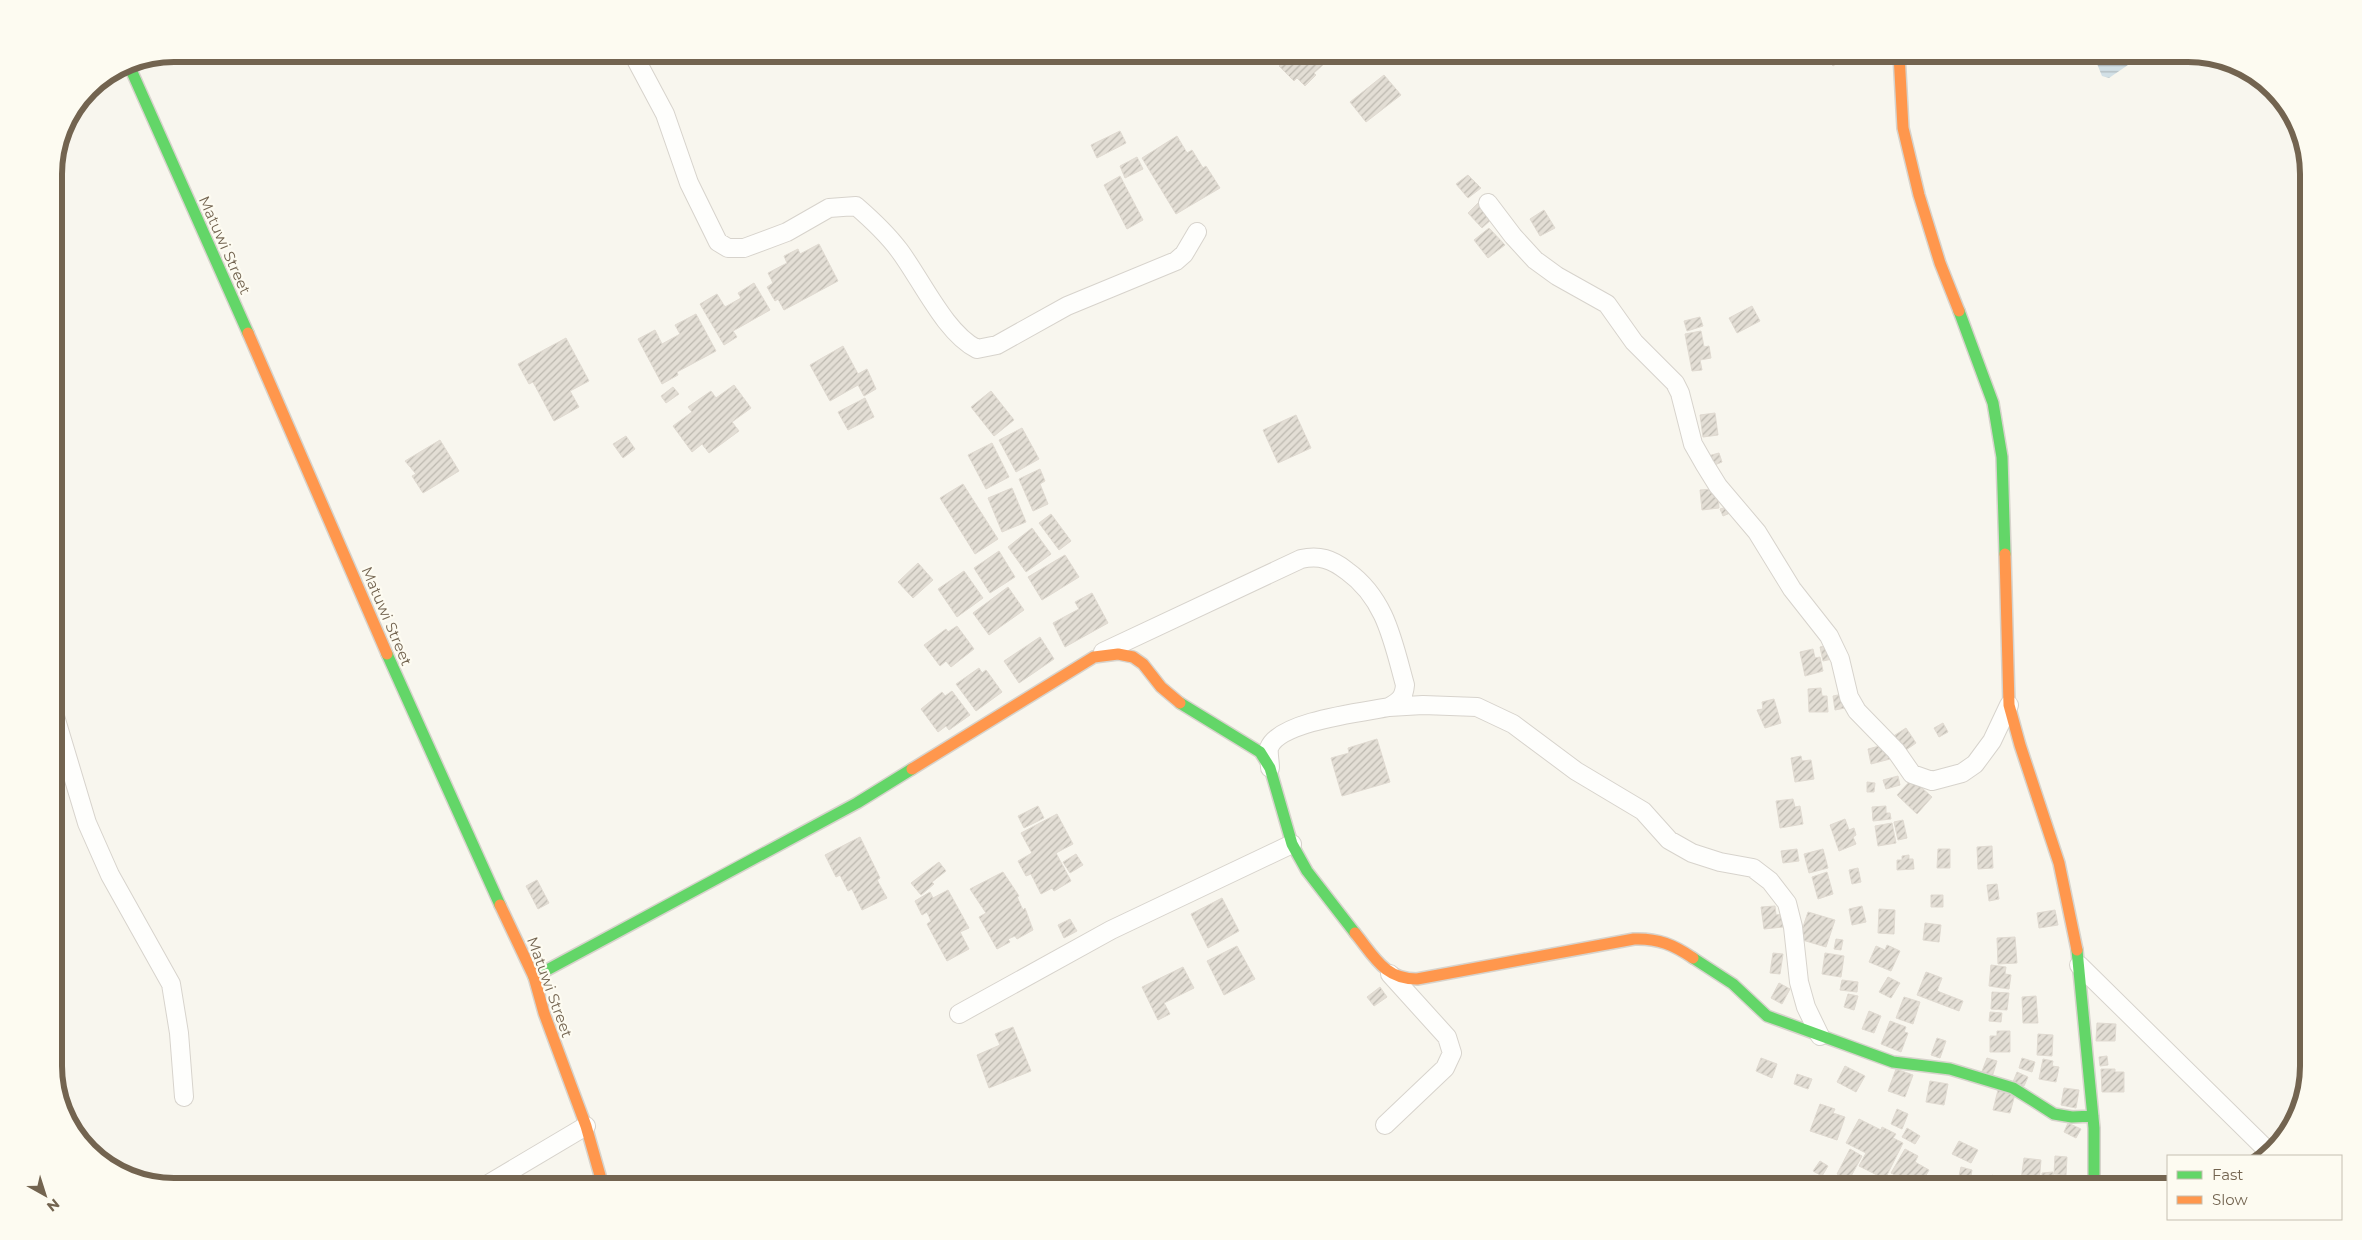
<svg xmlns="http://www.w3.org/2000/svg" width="2362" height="1240" font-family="Montserrat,sans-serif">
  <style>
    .water { fill: url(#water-rules) }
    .building { fill: url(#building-hatch); stroke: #e0dad1 }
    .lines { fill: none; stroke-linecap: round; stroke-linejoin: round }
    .street-casing { stroke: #d7d3cc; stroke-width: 20 }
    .fast-casing { stroke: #d7d3cc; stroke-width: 14 }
    .slow-casing { stroke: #d7d3cc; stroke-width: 14 }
    .street { stroke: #fefefc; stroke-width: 18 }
    .fast { stroke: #63d668; stroke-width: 11 }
    .slow { stroke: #ff974d; stroke-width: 11 }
    .labels { text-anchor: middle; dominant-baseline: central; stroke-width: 4.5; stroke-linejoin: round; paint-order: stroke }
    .street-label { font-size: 15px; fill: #736450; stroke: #fdfbf1 }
    .rim { fill: none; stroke: #736450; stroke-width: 6 }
  </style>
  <defs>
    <pattern id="water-rules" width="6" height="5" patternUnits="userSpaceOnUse" patternTransform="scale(1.25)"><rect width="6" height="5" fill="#d2e0e6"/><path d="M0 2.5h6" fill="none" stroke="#afb9bd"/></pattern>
    <pattern id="building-hatch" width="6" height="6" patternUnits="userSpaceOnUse" patternTransform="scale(1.25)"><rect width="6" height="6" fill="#e3ded5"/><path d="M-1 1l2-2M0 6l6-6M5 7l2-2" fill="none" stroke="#bcb8af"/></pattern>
  </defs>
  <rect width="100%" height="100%" fill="#f8f6ee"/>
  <path class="water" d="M2093,54H2144L2109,78L2102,76Z"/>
  <path class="building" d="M1275,54H1335L1314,73L1316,75L1305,86L1297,78L1294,81L1279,66L1283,62Z
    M1830,54H1848L1849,55L1833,66L1826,57Z
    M1384,75L1401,95L1366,122L1350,102Z
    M1120,131L1126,143L1097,158L1091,145Z
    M1177,136L1187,153L1192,150L1203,168L1206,166L1220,188L1176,214L1142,158Z
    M1137,157L1143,169L1125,178L1120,166Z
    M1468,175L1481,188L1468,198L1456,184Z
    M1120,176L1143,220L1127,229L1104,185Z
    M1479,202L1493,218L1482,228L1468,213Z
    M1544,210L1555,228L1540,236L1530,219Z
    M1489,228L1505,245L1488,258L1474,240Z
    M819,244L838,281L784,310L778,299L775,301L767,287L773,283L768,273L787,263L784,256L798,249L800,254Z
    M754,283L770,310L733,331L737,337L724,345L700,304L717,294L725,307L741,298L738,293Z
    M1752,306L1760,321L1737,333L1729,318Z
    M696,314L716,351L677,372L678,375L662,384L638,339L655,330L662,344L680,334L675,325Z
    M1700,317L1703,326L1687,331L1684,321Z
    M1701,331L1704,347L1709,346L1711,358L1700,360L1702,370L1692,371L1685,334Z
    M566,338L589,381L570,391L579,407L554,421L533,382L529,384L518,364Z
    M843,346L858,374L867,369L876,389L864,396L858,385L830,401L810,365Z
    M734,385L751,408L732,422L739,431L709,453L702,444L692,452L673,426L692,412L688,407L711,391L716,398Z
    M673,387L679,394L666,403L661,396Z
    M991,391L1014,420L994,436L971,407Z
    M865,398L874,417L848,430L838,412Z
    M1715,413L1718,435L1703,437L1700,415Z
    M1296,415L1311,448L1278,463L1263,430Z
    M1022,428L1039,459L1016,472L999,440Z
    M626,436L635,449L623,458L613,444Z
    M440,440L459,471L423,493L412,476L416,474L405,461Z
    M992,443L1009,477L986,489L968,455Z
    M1719,453L1722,462L1712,466L1708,456Z
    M1040,469L1045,481L1040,484L1048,504L1033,511L1019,479Z
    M963,484L998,539L975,554L940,498Z
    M1012,488L1026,522L1002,532L988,498Z
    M1713,489L1714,497H1718L1719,508L1702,510L1700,490Z
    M1727,507L1730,513L1723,516L1720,509Z
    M1051,514L1071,541L1059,550L1039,523Z
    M1032,528L1051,554L1026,572L1008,547Z
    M999,551L1015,577L990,593L974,568Z
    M1065,555L1079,577L1042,600L1028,577Z
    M918,563L933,580L913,598L898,582Z
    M964,571L983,598L957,617L938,589Z
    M1008,587L1024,610L989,635L973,613Z
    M1092,593L1108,623L1065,647L1053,623L1079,609L1075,602Z
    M957,626L974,649L951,667L946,661L940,666L924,645L946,629L948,632Z
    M1040,637L1054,659L1019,683L1004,661Z
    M1829,645L1832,659L1823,661L1820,647Z
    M1813,649L1815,658L1820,657L1823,671L1805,676L1800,652Z
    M979,668L982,673L986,670L1002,692L976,711L956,684Z
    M1821,688L1822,696H1827L1828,712H1809L1808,689Z
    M952,691L970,715L949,730L946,726L938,732L921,709L942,692L945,696Z
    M1843,694L1845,708L1835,710L1833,696Z
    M1774,699L1781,723L1765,728L1757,710L1763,709L1762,702Z
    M1943,723L1948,732L1939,737L1934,728Z
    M1906,728L1916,743L1903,752L1892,737Z
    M1377,739L1390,782L1342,796L1331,758L1349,753L1348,748Z
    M1887,744L1890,759L1871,764L1868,749Z
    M1801,756L1802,761L1811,760L1814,779L1795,782L1791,758Z
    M1898,776L1900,785L1886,789L1883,780Z
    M1912,779L1932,797L1917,814L1897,795Z
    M1867,782L1875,783L1874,792H1867Z
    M1793,799L1795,807L1800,806L1803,824L1780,828L1776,801Z
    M1038,806L1044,818L1024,828L1018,816Z
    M1886,806V813H1890L1891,819L1873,821L1872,807Z
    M1057,814L1073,844L1056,853L1071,881L1054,891L1052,888L1041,894L1031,874L1026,876L1018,861L1032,853L1021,833Z
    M1845,819L1849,830L1854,828L1856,835L1853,837L1856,844L1839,851L1830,825Z
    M1903,820L1907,838L1898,840L1894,822Z
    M1892,823L1896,843L1878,846L1875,826Z
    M860,837L880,878L877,880L887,898L862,910L852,889L848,891L840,875L836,877L825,855Z
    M1992,846L1993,868L1978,869L1977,847Z
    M1797,849L1799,861L1783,863L1781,851Z
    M1823,849L1828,868L1809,873L1804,854Z
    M1938,849H1950V868H1937Z
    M1076,854L1083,865L1070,873L1063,862Z
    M1909,855V859H1913L1914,869L1897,870V860H1902V856Z
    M939,862L946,871L932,882L934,884L921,895L911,883Z
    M1858,868L1861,882L1852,884L1849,870Z
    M1003,872L1019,896L1017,897L1023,910L1025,908L1033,930L1017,939L1015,936L1008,939L1010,942L997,949L979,917L986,913L970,889Z
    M1827,872L1833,894L1818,899L1812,877Z
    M537,880L549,903L538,909L526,886Z
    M1997,884L1999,899L1989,901L1987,885Z
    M948,890L969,928L960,932L969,949L947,961L927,924L931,921L927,912L922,915L915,901L930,892L933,898Z
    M1931,895H1943V907H1931Z
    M1222,898L1239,931L1208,948L1191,914Z
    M1775,906L1776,915L1782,914L1783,927L1764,929L1761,907Z
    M1862,906L1866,922L1852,925L1849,909Z
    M1879,909L1895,910L1894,934L1878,933Z
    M2055,910L2058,925L2039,928L2037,913Z
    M1808,912L1835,920L1826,947L1799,939Z
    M1070,919L1077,931L1064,938L1058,925Z
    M1925,923L1941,925L1939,942L1923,940Z
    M2015,937L2017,963L1998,964L1997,938Z
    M1836,939L1843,940L1841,950L1834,949Z
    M1887,945L1900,951L1891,971L1869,962L1876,946L1885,950Z
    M1237,946L1255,979L1224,995L1207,961Z
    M1773,953L1783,954L1780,974L1770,973Z
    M1825,953L1844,956L1841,977L1822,974Z
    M1991,965L2006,967L2005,974L2011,975L2009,989L1989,986Z
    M1183,967L1194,988L1164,1003L1170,1014L1158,1020L1142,987Z
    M1926,972L1942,978L1937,991L1963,1001L1959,1011L1917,995Z
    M1888,977L1900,983L1891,998L1879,992Z
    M1842,980L1858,982L1857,992L1840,990Z
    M1779,983L1790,989L1782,1004L1771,998Z
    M1380,987L1387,997L1374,1006L1367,997Z
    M1992,992L2009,993L2007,1010L1991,1009Z
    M1848,994L1858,996L1854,1010L1844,1007Z
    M2036,996L2038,1023H2023L2022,997Z
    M1904,997L1920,1002L1913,1024L1896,1018Z
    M1869,1011L1881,1016L1874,1033L1862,1029Z
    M1990,1012L2002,1013L2001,1022L1989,1021Z
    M1890,1021L1906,1027L1904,1032L1908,1033L1901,1052L1881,1044Z
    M2097,1023L2116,1024L2115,1041H2096Z
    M1013,1027L1031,1071L989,1088L977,1055L1000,1045L995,1034Z
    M1997,1031H2010V1052H1990V1036H1997Z
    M2038,1034L2053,1035L2052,1056L2037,1055Z
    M1937,1038L1946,1041L1940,1058L1931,1055Z
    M2107,1056L2108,1065L2100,1066L2099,1057Z
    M1761,1058L1777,1064L1772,1078L1756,1071Z
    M1987,1058L1997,1061L1992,1077L1981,1074Z
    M2022,1058L2035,1062L2032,1072L2019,1068Z
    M2043,1059L2053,1061L2052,1066L2059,1067L2056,1082L2039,1079Z
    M1845,1066L1865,1076L1856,1092L1837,1082Z
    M1896,1069L1913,1075L1905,1097L1888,1091Z
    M2101,1069H2115V1072H2124V1092H2102Z
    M2017,1072L2028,1077L2024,1086L2013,1082Z
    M1797,1074L1812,1079L1808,1089L1794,1084Z
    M1930,1081L1948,1084L1944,1105L1926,1102Z
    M2064,1088L2079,1090L2076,1108L2061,1105Z
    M1998,1090L2015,1094L2010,1113L1993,1110Z
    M1820,1104L1835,1109L1833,1113L1845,1117L1837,1140L1810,1131Z
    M1897,1109L1908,1114L1902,1129L1891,1124Z
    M1859,1119L1881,1130L1882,1127L1896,1134L1893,1138L1903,1143L1885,1179L1859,1166L1866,1153L1846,1143Z
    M2068,1123L2081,1129L2076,1138L2064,1132Z
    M1907,1128L1920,1136L1915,1144L1902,1137Z
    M1959,1141L1978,1150L1971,1163L1952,1154Z
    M1850,1149L1862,1156L1849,1180L1837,1174Z
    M1905,1149L1918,1156L1915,1162L1929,1170L1920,1186H1915L1891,1173Z
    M2055,1156L2067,1157L2066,1175L2054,1174Z
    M2024,1158L2041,1160L2039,1182L2021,1180Z
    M1820,1161L1828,1166L1822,1176L1813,1171Z
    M1961,1167L1972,1170L1969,1186L1957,1185Z
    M2053,1172L2054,1182H2042V1173Z
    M1992,1175L2003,1180L2001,1186H1987Z
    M1388,1176L1396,1185L1375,1186Z
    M211,1177L217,1186H197Z"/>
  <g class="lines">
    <defs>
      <path id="street" d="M633,54L665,114L689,183L718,242L728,248H744L787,232L829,208L856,206C871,219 887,234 899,250C921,279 945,333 977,349L997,345L1067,306L1176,261L1184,254L1197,232
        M1488,203L1513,236L1535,260L1557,276L1607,304L1634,342L1675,383L1680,393L1693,444L1705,465L1718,486L1757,532L1792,589L1829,636L1840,659L1849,697L1857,711L1896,751L1912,774L1932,781L1962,773L1975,764L1992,741L2009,705
        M1103,652L1301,559C1319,555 1332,559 1347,571C1386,599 1393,642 1405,685C1404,697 1400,701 1389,707C1364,712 1279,721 1269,748C1268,753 1270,762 1270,768
        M1389,707L1423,705L1477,707L1513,724L1576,771L1643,811L1669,840L1692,853L1720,862L1753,868L1770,881L1787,903L1793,927L1799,982L1806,1007L1820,1036
        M54,713L87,823L110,875L171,984L179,1033L184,1097
        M2079,965L2268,1151
        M959,1014L1111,930L1292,844
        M1385,1125L1445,1068L1452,1053L1447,1037L1390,974
        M485,1186L586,1126"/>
      <path id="fast" d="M128,63L248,333
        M1959,311L1993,403L2002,457L2005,554
        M387,654L500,905
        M1180,703L1260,752L1270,768L1292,844L1307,871L1355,933
        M2077,950L2094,1128V1186
        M1693,958L1733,984L1767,1016L1893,1062L1950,1069L2013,1088L2054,1114L2072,1117L2093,1116
        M534,977L857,803L912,769"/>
      <path id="slow" d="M1899,54L1903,128L1919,195L1940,263L1959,311
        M248,333L387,654
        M2005,554L2009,705L2020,745L2059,863L2077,950
        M912,769L1094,657L1118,654L1133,657L1143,664L1161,687L1180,703
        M500,905L534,977L544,1013L586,1126L603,1186
        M1355,933C1374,956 1384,979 1417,979L1634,939C1658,938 1674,945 1693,958"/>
    </defs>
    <use href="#street" class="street-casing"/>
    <use href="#fast" class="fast-casing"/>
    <use href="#slow" class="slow-casing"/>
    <use href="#street" class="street"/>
    <use href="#fast" class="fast"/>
    <use href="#slow" class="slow"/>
  </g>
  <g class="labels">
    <g class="street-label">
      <text transform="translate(225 245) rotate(66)">Matuwi Street</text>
      <text transform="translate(387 616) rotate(67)">Matuwi Street</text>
      <text transform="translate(550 987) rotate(70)">Matuwi Street</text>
    </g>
  </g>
  <path d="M0 0H2362V1240H0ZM174 62H2188A112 112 0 0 1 2300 174V1066A112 112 0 0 1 2188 1178H174A112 112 0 0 1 62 1066V174A112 112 0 0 1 174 62Z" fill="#fdfbf1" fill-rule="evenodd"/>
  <path class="rim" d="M174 62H2188A112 112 0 0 1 2300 174V1066A112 112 0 0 1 2188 1178H174A112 112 0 0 1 62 1066V174A112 112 0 0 1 174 62Z"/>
  <rect x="2167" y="1155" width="175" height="65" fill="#fdfbf1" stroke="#c6bfb1"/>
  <rect x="2177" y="1171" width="25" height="8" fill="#63d668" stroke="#c6bfb1"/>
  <text x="2212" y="1180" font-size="15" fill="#736450">Fast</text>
  <rect x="2177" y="1196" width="25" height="8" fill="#ff974d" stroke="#c6bfb1"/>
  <text x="2212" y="1205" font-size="15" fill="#736450">Slow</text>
  <g transform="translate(45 1195) rotate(141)" stroke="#fdfbf1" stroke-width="4" paint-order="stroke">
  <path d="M0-4L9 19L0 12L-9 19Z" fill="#736450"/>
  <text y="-8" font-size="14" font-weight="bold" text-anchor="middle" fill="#736450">N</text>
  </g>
</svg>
